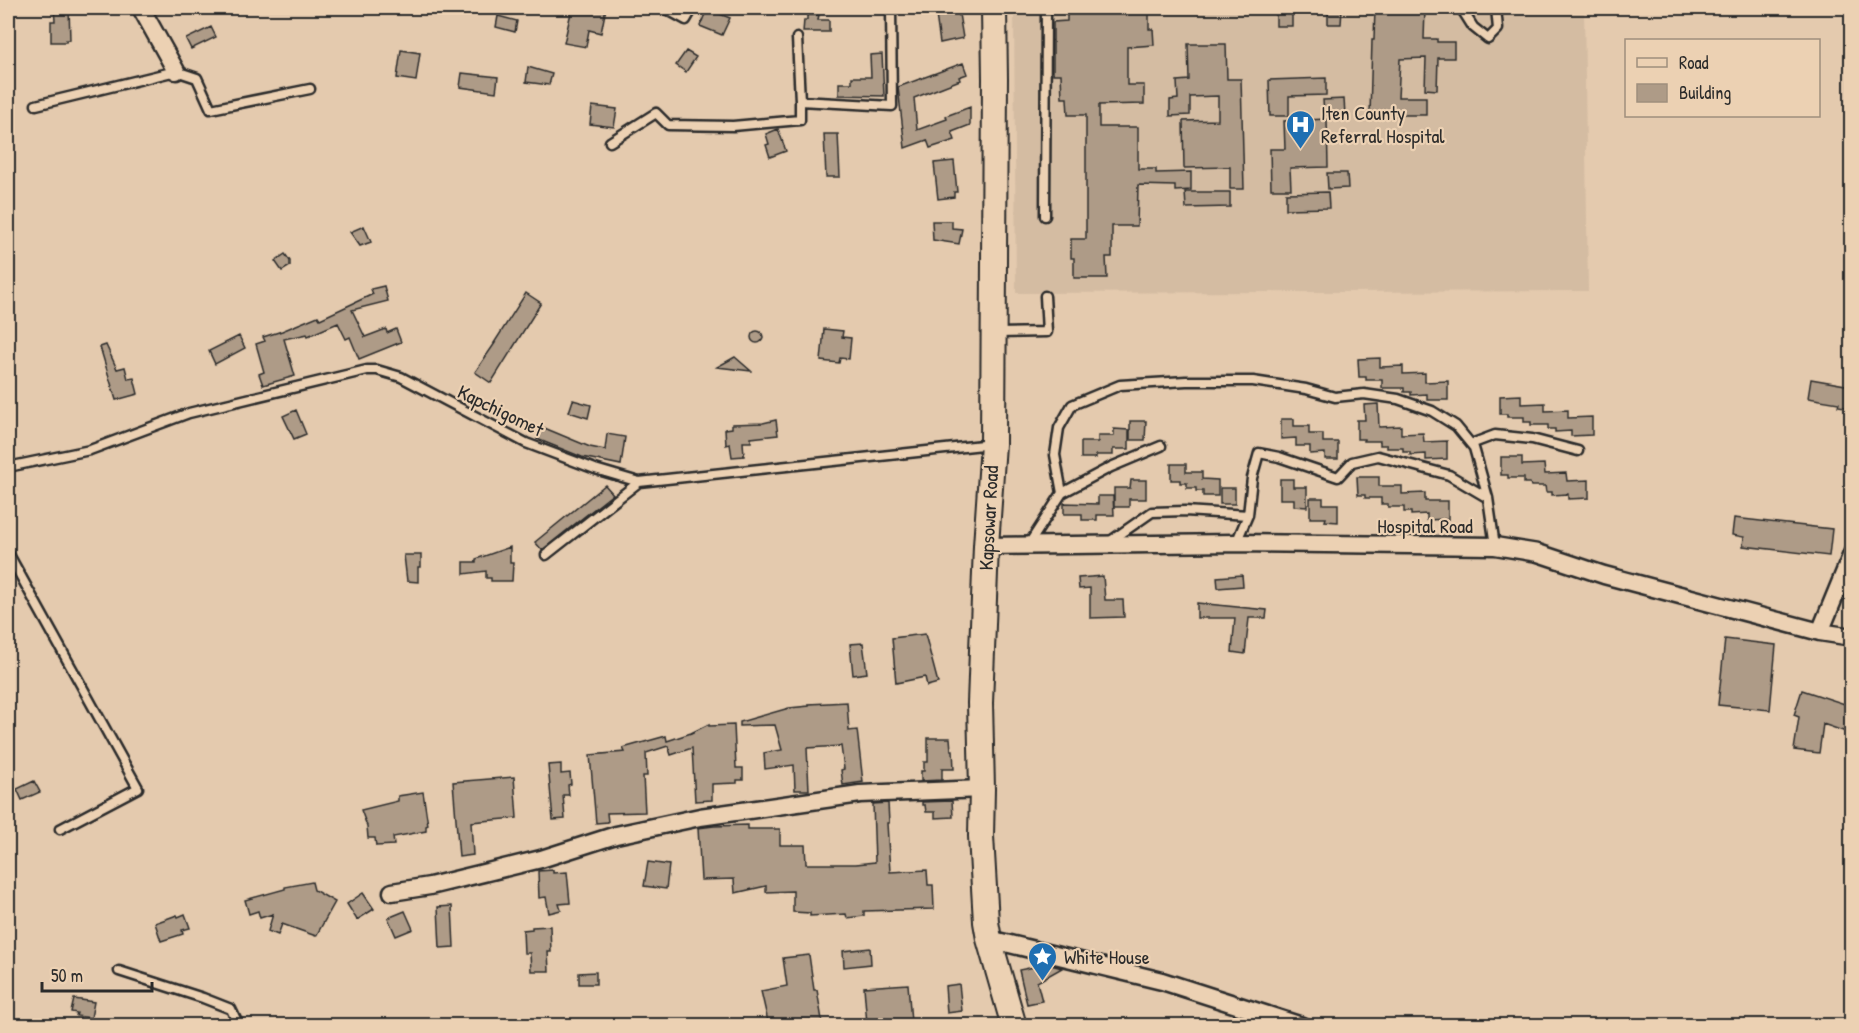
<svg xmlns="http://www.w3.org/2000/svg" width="1859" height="1033" font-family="'Patrick Hand',sans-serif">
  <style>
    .built { fill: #d4bca2 }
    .building { fill: #ae9b87; stroke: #2b2b2b; stroke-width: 1.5 }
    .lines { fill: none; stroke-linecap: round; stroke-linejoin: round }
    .service-casing { stroke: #2b2b2b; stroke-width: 13 }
    .minor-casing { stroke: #2b2b2b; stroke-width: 21 }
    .secondary-casing { stroke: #2b2b2b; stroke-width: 28 }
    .service { stroke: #ecd1b3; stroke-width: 8 }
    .minor { stroke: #ecd1b3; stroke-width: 16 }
    .secondary { stroke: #ecd1b3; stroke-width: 24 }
    .labels { text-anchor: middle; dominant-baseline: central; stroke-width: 4.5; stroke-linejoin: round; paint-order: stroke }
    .poi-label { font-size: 20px; fill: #2b2b2b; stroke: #ecd1b3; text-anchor: start }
    .street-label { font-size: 20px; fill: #2b2b2b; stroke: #ecd1b3 }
  </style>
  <rect width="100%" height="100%" fill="#e4caae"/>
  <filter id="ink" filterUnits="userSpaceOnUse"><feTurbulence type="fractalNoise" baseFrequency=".0167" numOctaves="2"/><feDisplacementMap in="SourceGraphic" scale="12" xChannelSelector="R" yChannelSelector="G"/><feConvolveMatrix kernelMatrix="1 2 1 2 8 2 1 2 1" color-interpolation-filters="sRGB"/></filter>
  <g filter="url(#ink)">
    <path class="built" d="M1014,8H1584L1588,291L1016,293Z"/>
    <path class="building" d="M54,8H69L70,40H66V42H51V21H55Z
      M572,8H606L601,33L589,30L586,47L564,43Z
      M935,8H958L963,38L940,43Z
      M1067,8H1149V29H1153L1154,45L1127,47V85H1144V104L1099,105V127H1138V169H1156V173L1191,172V190L1175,191V186L1138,185L1137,226H1112V257H1106L1107,278H1074V258H1071V239H1086V115H1068L1067,98H1062L1061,74H1053V22L1067,21Z
      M1328,8L1342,9L1341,24H1328Z
      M1375,8L1425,9L1424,39H1437V42H1454V58H1438L1437,90L1425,89L1426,58L1400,59L1398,97H1426V115H1370L1372,40H1374Z
      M707,9L730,18L722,35L700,26Z
      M1276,9H1292V26H1276Z
      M807,15H819L818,20H829V32H803L804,20H807Z
      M498,16L517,21L515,32L496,27Z
      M211,27L216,37L191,49L186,39Z
      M1188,44H1226L1227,79H1241L1244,189H1230V167L1184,168L1183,121L1218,120V96L1190,97V115L1170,116V100L1178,99L1177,81L1189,80Z
      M401,50L420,53L416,81L397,78Z
      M686,51L696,57L686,72L676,65Z
      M882,54L884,96L839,95V83H852V77H871L870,55Z
      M963,63L967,74L959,77L960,80L914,98L917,130L947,119L946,116L970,107V125L952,132L955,140L930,148L927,140L905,148L898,87Z
      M528,67L552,74L549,85L526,82Z
      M462,73L498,77L496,92L460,87Z
      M1326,78V95L1289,96V116H1270L1269,80Z
      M1344,99L1345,115H1324L1323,100Z
      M592,106L617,109L614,127L590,124Z
      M1327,119L1328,167L1290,168L1291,189H1271L1270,149H1285L1284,121Z
      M778,129L786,151L770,157L766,145L769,144L766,134Z
      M824,134H838L840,177H826Z
      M954,161L957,192H954V197L938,199L934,163Z
      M1327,173H1347L1348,188L1328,189Z
      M1185,192H1230V207L1186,208Z
      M1328,192L1329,208L1286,209V193Z
      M932,221H952V228L962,229L959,244L933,240Z
      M364,226L371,242L360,246L350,232Z
      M285,254L290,261V266L282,271L275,261Z
      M384,286L388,301L352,310L365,337L386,329L387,333L396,329L401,342L359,359L350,337L346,339L338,323L308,336L307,334L284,339L295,376L263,385L259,374L264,372L256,344L265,341L263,337L282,331L318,316L320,319L373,294L371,289Z
      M526,293L541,303L491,383L475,372L495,343H494Z
      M824,329L843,331L842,337L851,338L849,359L840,358L839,363L821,361Z
      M751 337a6 6 0 1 1 12 0a6 6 0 1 1-12 0Z
      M239,336L245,348L215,364L209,351Z
      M106,345L117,369L125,367L128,379L134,378L138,394L116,400L100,347Z
      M735,357L751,371L717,367Z
      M1380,358V367L1403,366V374L1425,373V382L1448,381V400H1427V394L1411,395V392H1404V388H1382V380H1366V377H1359L1358,359Z
      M1811,379L1851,386V408L1838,406L1839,403L1808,398Z
      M1521,395V404L1545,403V411L1568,410V418L1592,417V435L1571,436V431L1555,432V429H1548V425H1531V422H1524V417H1507V414H1500V396Z
      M573,400L591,405L588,418L569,412Z
      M1378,404L1379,427L1401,426V434L1423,433L1424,442L1447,441V459L1426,460V454L1410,455V452H1403V448H1387V445H1380V441H1364V439H1357V420H1365L1364,405Z
      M296,410L306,434L294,439L283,416Z
      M1281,419H1294V426H1309V434H1323V442H1338V459H1325V453L1310,454V446H1296V438L1281,439Z
      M776,420L778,435L751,438V442H743L744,456L732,457L730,444L726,445L725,429L732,428V424L763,423Z
      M1130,421H1146L1145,440H1130Z
      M542,427L590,447L605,450L607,434L625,437L621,465L582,457L537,439Z
      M1114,429L1129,430V449H1113V455H1096V458H1081V442H1098V436H1114Z
      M1501,457H1522V465L1544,464L1545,474L1566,473L1567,481L1589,480V498L1568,499V494L1552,495V492H1546L1545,486H1531L1530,483H1524V478H1508V475H1501Z
      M1171,464H1186V472H1202V479L1218,480V496H1203V491H1196V488H1187V483H1180V480H1171Z
      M1357,477H1379V486H1402V494L1425,493V501H1448V519L1427,520V514L1411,515V512H1404V507H1388V504H1381V498H1365V495H1358Z
      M1280,479H1293V487H1307V507L1294,506V499H1280Z
      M1131,480H1146V499H1129V507H1114V488H1130Z
      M605,485L613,494L542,550L535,542Z
      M1220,488H1235V504H1220Z
      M1098,496H1113L1114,515H1097V520H1082V514H1064V503L1098,504Z
      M1310,498H1323V504H1338V522L1325,521L1326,518H1310Z
      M1734,518L1832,529L1829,556L1743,546L1744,537L1732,535Z
      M510,547V563H513L512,581H491V578H486V571L464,574V562H476V559Z
      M404,555H421V567H418V582L407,581Z
      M1242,575L1243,586L1218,588L1217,577Z
      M1103,576L1105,600H1123L1124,617L1090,618V588L1079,589L1078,578Z
      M1197,603L1267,610L1266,618H1249L1245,654L1232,652L1235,618H1197Z
      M925,634L938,683L927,686L925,677L896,683L892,638Z
      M1725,639L1776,645L1770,710L1718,705Z
      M863,643L867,673L853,675L850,644Z
      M1802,690L1851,706V717L1846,732L1823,724L1819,753L1794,750L1799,717L1794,715Z
      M847,702L849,731L857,730L863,782L843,785L841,770L844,769L841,746L807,748L809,790H795L794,765L765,769L764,753L782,750L775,725L740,726V722L789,708L809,706V704Z
      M709,724V726L734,725L736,768H743V780H737V783L712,784V800L695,801L692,748L671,755L668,746L646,753L647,776H643L645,812L607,813L608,822L596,823L590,755L625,752L623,748L666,736L667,741L691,733Z
      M928,738H950L951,750H953L954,769H942V780L921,781V771H924V762H928Z
      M561,764V774L570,773L571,784L568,785L569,795H563L565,819L553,820L548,765Z
      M514,777L517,818L471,822L473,855L459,857L453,782Z
      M34,781L40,792L22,800L17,789Z
      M423,792L428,825L426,826V831L393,837L394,845L376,846L375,838H368L367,826L361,810L398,801V796Z
      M952,801L953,817L935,818V812H926L925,805H922V802Z
      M888,803L889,823H887L890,872L927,870L928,885H933L934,909L864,911V916L847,918L846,914L810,916V913L793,912V891L766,892V886L735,893L734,879L701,880L698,828L714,826L748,825V829H780V845H805L806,864H856L875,862L873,804Z
      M648,862L669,865L666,889L644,886Z
      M553,870V873L567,872L570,903L559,904L561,910L549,913L546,897L539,898L538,871Z
      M312,882L314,890L335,902L316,936L282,924L278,935L268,931L273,914L260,918L258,911L249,914L245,900L285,889V887Z
      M363,893L374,909L357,920L347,904Z
      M452,906L454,947L440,948L438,907Z
      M405,911L413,929L396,936L388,918Z
      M185,914L190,928L182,930L183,934L161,941L155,923L177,915L178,917Z
      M550,926L551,952H548L549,971H531L530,953H524L523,930L532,929V927Z
      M870,948L871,964L844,967L843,951Z
      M809,955L814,990H817L823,1026H769L761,991L787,986L783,958Z
      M1043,963L1062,968L1037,982L1042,1001L1027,1004L1019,970L1039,966Z
      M596,972V984H579V973Z
      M908,984L911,1022L867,1024L864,987Z
      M959,984L962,1011L947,1013L945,986Z
      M74,999L94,1002L91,1018L76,1016L77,1013L71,1012Z"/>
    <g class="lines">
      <defs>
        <path id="service" d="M664,8L686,20L693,8
          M1461,8L1473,27L1488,39L1498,29L1496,8
          M797,38L800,101
          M36,105L176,71L197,78L211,109L310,89
          M610,142L656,113L668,125L733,126L800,120V101L892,106L891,8
          M1045,216L1046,8
          M997,333L1047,332L1045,296
          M1471,444L1495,435L1532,439L1578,451
          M8,467L90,450L189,413L367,370H377L401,377L526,443L595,469L639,482L992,444
          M1062,493L1055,455L1059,428L1072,405L1120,385L1186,381H1253L1306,389L1335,397L1364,394L1398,399L1432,411L1456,426L1474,448L1488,498L1495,546
          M1109,542L1152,512L1185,511L1248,515
          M1236,543L1248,515L1252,478L1259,453L1279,457L1338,477L1352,462L1378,456L1449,475L1488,498
          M1029,544L1062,493L1111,467L1161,446
          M8,553L138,788L60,829
          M546,555L639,482
          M119,971L203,998L231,1009L239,1026"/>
        <path id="minor" d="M141,8L176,71
          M986,546L1236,543L1495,546L1538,553L1604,575L1820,632L1852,637
          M1820,632L1852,554
          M392,892L430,886L541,859L616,835L700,817L860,794L982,789
          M989,939L1162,981L1302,1026"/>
        <path id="secondary" d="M994,8L995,79L993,444L986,546L980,703L982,789L981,836L986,922L989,939L1014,1026"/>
      </defs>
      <use href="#service" class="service-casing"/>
      <use href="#minor" class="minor-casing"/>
      <use href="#secondary" class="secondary-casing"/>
      <use href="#service" class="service"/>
      <use href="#minor" class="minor"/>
      <use href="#secondary" class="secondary"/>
    </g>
  </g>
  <defs>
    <symbol id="hospital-pin" viewBox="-11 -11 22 30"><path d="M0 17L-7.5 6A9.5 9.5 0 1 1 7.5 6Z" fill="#1f6fb2" stroke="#ecd1b3"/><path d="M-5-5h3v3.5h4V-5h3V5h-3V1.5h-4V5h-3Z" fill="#fff"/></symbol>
    <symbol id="sight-pin" viewBox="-11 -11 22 30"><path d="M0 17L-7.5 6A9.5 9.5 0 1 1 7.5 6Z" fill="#1f6fb2" stroke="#ecd1b3"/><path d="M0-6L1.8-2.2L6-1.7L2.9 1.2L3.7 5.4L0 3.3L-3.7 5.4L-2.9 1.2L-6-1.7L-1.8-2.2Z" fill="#fff"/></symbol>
  </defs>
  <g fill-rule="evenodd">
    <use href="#hospital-pin" x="1284" y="108" width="33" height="45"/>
    <use href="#sight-pin" x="1026" y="940" width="33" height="45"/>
  </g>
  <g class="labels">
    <g class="poi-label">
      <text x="1321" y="112">Iten County<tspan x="1321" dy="23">Referral Hospital</tspan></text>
      <text x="1064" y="956">White House</text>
    </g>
    <g class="street-label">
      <text transform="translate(501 410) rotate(26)">Kapchigomet</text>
      <text transform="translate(988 518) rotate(-87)">Kapsowar Road</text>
      <text x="1425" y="525">Hospital Road</text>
    </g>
  </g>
  <rect width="1859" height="1033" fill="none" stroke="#ecd1b3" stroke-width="30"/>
  <rect x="15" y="15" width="1829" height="1003" fill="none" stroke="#2b2b2b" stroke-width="2" filter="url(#ink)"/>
  <rect x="1625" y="39" width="195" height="78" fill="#ecd1b3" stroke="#9f8f7d" stroke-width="1.5"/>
  <rect x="1637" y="58" width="30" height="9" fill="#ecd1b3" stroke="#9f8f7d" stroke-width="1.5"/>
  <text x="1679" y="69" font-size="18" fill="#2b2b2b">Road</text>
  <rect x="1637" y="84" width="30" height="18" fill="#ae9b87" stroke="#9f8f7d" stroke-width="1.5"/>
  <text x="1679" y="99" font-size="18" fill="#2b2b2b">Building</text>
  <path d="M42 982v9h110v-9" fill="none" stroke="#2b2b2b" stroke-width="3"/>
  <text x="51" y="982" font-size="18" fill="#2b2b2b" stroke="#ecd1b3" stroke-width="4.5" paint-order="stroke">50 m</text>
</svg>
